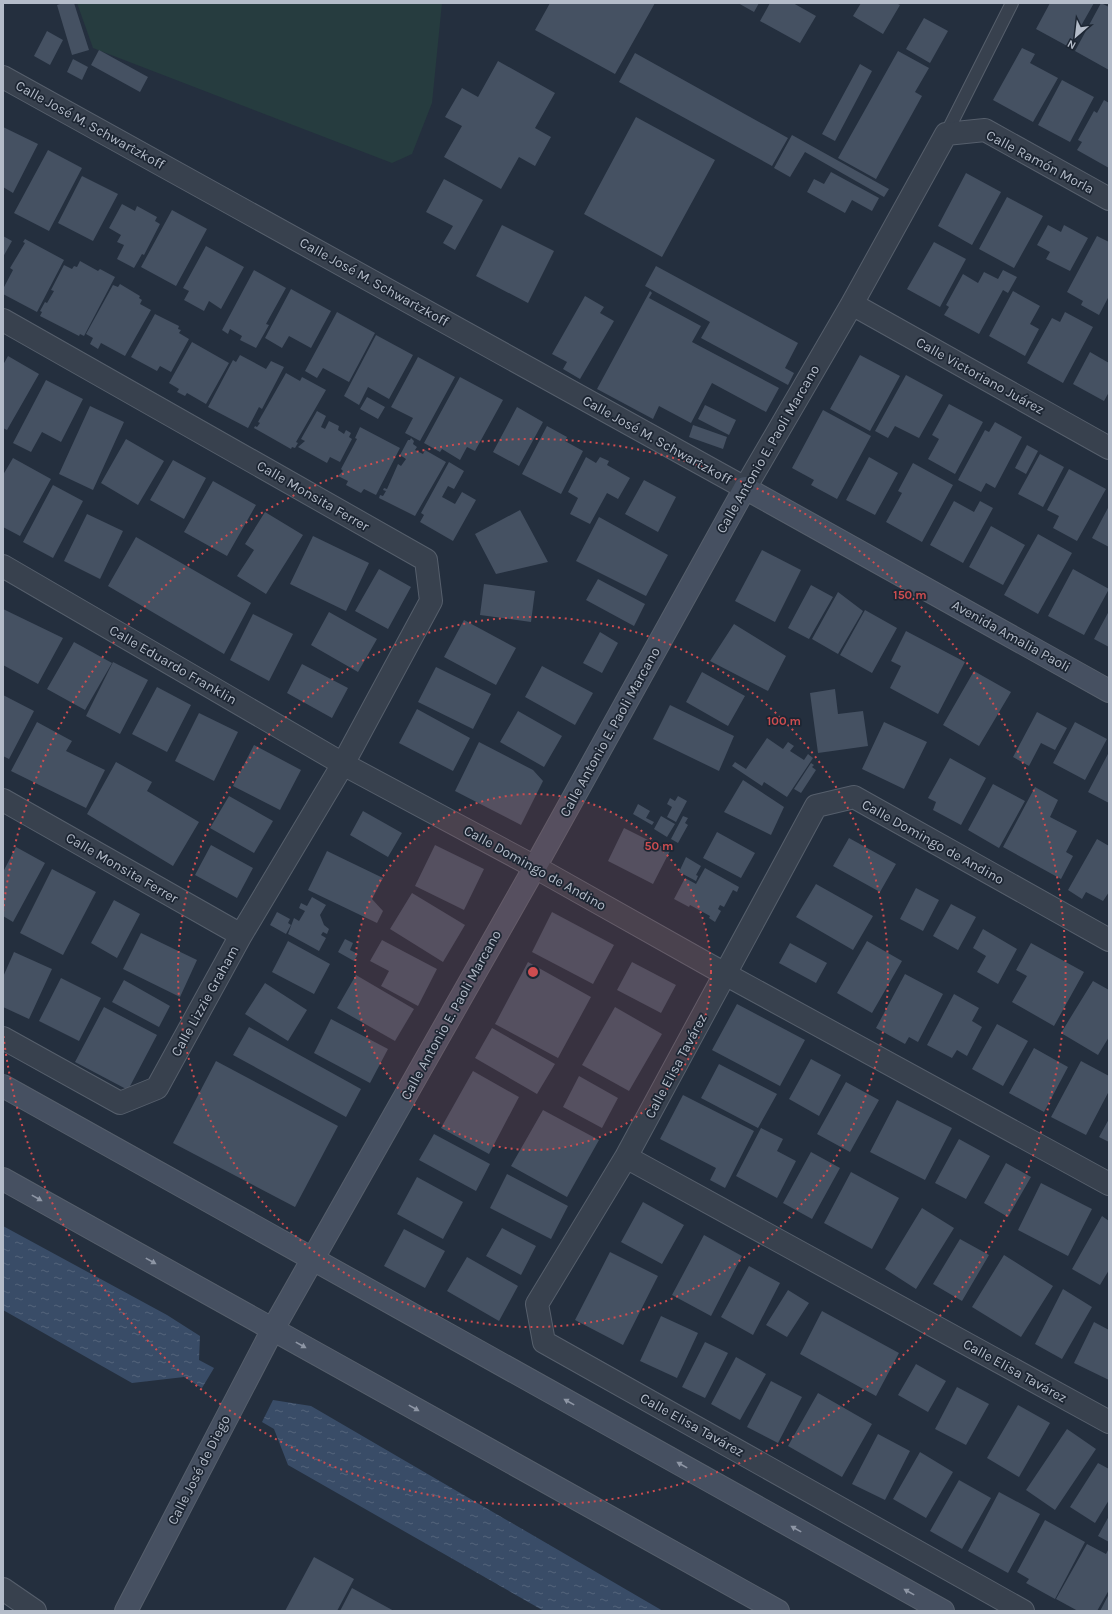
<svg xmlns="http://www.w3.org/2000/svg" width="1112" height="1614" font-family="Karla,sans-serif">
  <style>
    .grass { fill: #263c3f }
    .water { fill: url(#water-ripples) }
    .building { fill: #455162 }
    .lines { fill: none; stroke-linecap: round; stroke-linejoin: round }
    .lane-casing { stroke: #565f6c; stroke-width: 14 }
    .street-casing { stroke: #565f6c; stroke-width: 24 }
    .secondary-casing { stroke: #565f6c; stroke-width: 24 }
    .lane { stroke: #38414e; stroke-width: 12 }
    .street { stroke: #38414e; stroke-width: 22 }
    .secondary { stroke: #465061; stroke-width: 22 }
    .oneway { fill: #8e96a5 }
    .ring { fill: none; stroke: #ce4d50; stroke-width: 2; stroke-dasharray: 2 4 }
    .labels { text-anchor: middle; dominant-baseline: central; stroke-width: 3.5; stroke-linejoin: round; paint-order: stroke }
    .street-label { font-size: 14px; fill: #b4bcc9; stroke: #1d2633 }
    .centre { fill: #ce4d50; stroke: #1d2633; stroke-width: 2 }
    .ring-label { font-size: 12px; text-anchor: middle; font-weight: bold; fill: #ce4d50; stroke: #1d2633; stroke-width: 3.5; stroke-linejoin: round; paint-order: stroke }
  </style>
  <defs>
    <pattern id="water-ripples" width="26" height="14" patternUnits="userSpaceOnUse"><rect width="26" height="14" fill="#394c67"/><path d="M2 4q2-2 4 0t4 0M15 11q2-2 4 0t4 0" fill="none" stroke="#53647b"/></pattern>
  </defs>
  <rect width="100%" height="100%" fill="#242f3e"/>
  <path class="grass" d="M77,3H442L432,103L412,154L392,163L93,48Z"/>
  <path class="water" d="M3,1226L167,1315L200,1336L199,1360L214,1368L202,1388L184,1377L132,1383L3,1310Z
    M273,1400L311,1406L663,1611H544L288,1465L274,1429L262,1422Z"/>
  <path class="building" d="M63,3H74L89,50L72,55L57,5Z
    M550,3H655L615,74L535,30Z
    M738,3H759L754,12Z
    M770,3H793L816,16L800,43L760,21Z
    M861,3H896L900,5L883,34L853,16Z
    M1050,3H1094L1069,47L1036,29Z
    M1101,3L1109,7V70L1075,51Z
    M924,18L948,31L930,63L906,49Z
    M47,31L63,40L50,65L34,56Z
    M1022,48L1035,54L1030,63L1058,78L1033,122L993,100Z
    M99,50L148,77L140,92L91,65Z
    M898,51L929,68L915,92L922,96L876,179L838,158Z
    M635,53L788,138L772,166L619,82Z
    M73,59L88,67L82,80L67,72Z
    M498,61L555,93L535,128L551,137L535,166L519,157L501,189L444,157L462,126L445,117L462,88L478,97Z
    M860,64L872,71L835,141L822,134Z
    M1062,80L1094,97L1070,142L1038,125Z
    M1104,100L1109,103V168L1077,150L1082,142L1078,140L1094,111L1097,113Z
    M636,117L715,160L662,257L584,214Z
    M3,127L38,144L13,193L3,187Z
    M792,135L889,189L884,197L805,152L790,177L774,168Z
    M48,150L82,168L49,231L14,213Z
    M831,172L879,198L872,211L852,200L845,213L807,192L814,179L824,184Z
    M966,173L1001,192L972,245L938,226Z
    M82,176L118,194L93,241L58,223Z
    M444,179L483,200L455,250L443,243L453,226L426,212Z
    M1007,197L1043,216L1014,268L979,249Z
    M122,204L135,211L137,206L157,217L155,221L160,224L144,255L142,254L134,268L117,259L124,245L117,242L121,235L109,228Z
    M172,210L207,229L176,286L141,267Z
    M502,225L554,251L528,303L476,276Z
    M1048,225L1061,232L1064,225L1088,238L1070,271L1046,259L1050,252L1037,245Z
    M3,236L12,241L3,257Z
    M1097,236L1109,242V296L1099,315L1081,305L1083,301L1067,292Z
    M25,239L64,260L37,312L3,294V289L13,270L10,268L25,243L23,242Z
    M934,242L966,259L940,307L907,289Z
    M206,246L244,267L221,309L209,301L204,311L184,300L189,291L183,288Z
    M80,261L98,271L100,269L115,277L84,336L80,334L79,336L40,316L42,312L40,311L45,302L47,303L54,291L51,290L64,265L72,269L74,266L77,267Z
    M656,266L798,343L785,368L794,373L788,385L701,338L710,322L645,286Z
    M254,270L286,288L266,324L269,325L256,348L240,340L242,336L230,329L228,334L222,330Z
    M1003,270L1017,277L1008,293L1003,290L979,334L944,315L949,307L946,305L963,274L978,283L984,272L998,279Z
    M120,284L140,296L139,298L142,300L140,304L151,310L125,356L101,343L98,349L90,344L93,338L86,334L113,285L118,287Z
    M291,289L331,311L311,348L289,336L282,348L265,338Z
    M650,291L652,293L649,298L701,326L692,342L779,388L766,412L712,383L691,423L659,406L653,419L597,389Z
    M1013,291L1040,306L1030,324L1039,329L1025,356L989,336Z
    M585,296L604,307L600,313L614,321L580,379L563,369L567,362L552,354Z
    M337,312L375,333L349,382L323,368L317,378L305,371Z
    M1065,312L1093,327L1063,383L1027,363L1052,318L1060,322Z
    M155,314L179,326L178,329L181,330L179,333L189,339L171,372L160,366L157,371L131,357Z
    M376,335L413,355L389,399L368,387L359,405L344,396Z
    M192,342L229,363L206,404L187,393L185,396L177,392L179,389L169,383Z
    M1090,352L1109,363V392L1104,401L1073,384Z
    M240,355L266,369L271,361L284,367L262,409L259,407L248,428L208,407L233,360L236,362Z
    M860,355L900,376L870,431L830,409Z
    M8,356L39,374L7,430L3,428V365Z
    M418,357L455,377L420,441L405,433L413,418L391,407Z
    M286,373L300,381L302,377L326,390L296,442L298,443L295,448L292,447L291,449L254,428L255,426L257,427L260,423L258,422Z
    M906,375L943,395L919,438L895,426L888,438L875,431Z
    M460,377L503,400L475,451L467,447L460,460L442,449L440,452L424,443Z
    M46,380L83,399L61,442L42,432L31,452L13,443Z
    M367,397L385,407L378,419L360,409Z
    M949,404L983,422L955,474L928,459L939,439L932,435Z
    M705,405L736,420L729,435L698,419Z
    M90,406L124,422L93,490L59,474Z
    M517,407L543,422L519,466L493,452Z
    M823,410L871,436L837,499L811,485L814,480L792,468Z
    M317,411L326,416L321,427L325,429L329,421L339,426L338,430L344,434L346,430L351,433L349,437L352,439L340,462L330,457L327,463L298,447L305,441L301,439Z
    M995,422L1022,437L995,488L986,483L981,492L958,480L985,430L989,432Z
    M693,425L727,437L723,449L689,437Z
    M547,426L567,437L565,441L583,451L561,494L522,474Z
    M360,427L400,448L376,495L364,489L361,493L346,485L348,481L338,476L343,471L341,469L357,439L355,438Z
    M411,438L414,441L413,444L417,447L415,450L423,454L425,450L446,462L415,516L379,498L380,495L383,496L386,491L383,490L384,488L387,489L398,464L401,466L406,459L400,455L408,440H410Z
    M126,439L164,461L138,505L101,483Z
    M1027,445L1038,451L1026,474L1015,468Z
    M1040,454L1064,467L1043,507L1018,494Z
    M586,457L596,463L600,457L609,461L607,465L630,478L618,499L607,493L590,524L570,514L578,498L568,492Z
    M869,457L898,473L875,515L846,500Z
    M13,458L51,479L20,536L3,527V475Z
    M173,460L206,478L184,519L150,500Z
    M449,462L464,471L454,489L448,486L442,497L455,504L462,492L476,500L453,541L420,522L424,515L421,513Z
    M913,463L953,485L922,542L886,522L902,493L898,491Z
    M1069,469L1106,489L1077,541L1053,528L1059,516L1047,510Z
    M644,480L676,497L658,532L625,514Z
    M213,481L256,505L227,556L184,532Z
    M53,485L83,501L53,558L23,542Z
    M954,501L974,512L980,501L993,508L963,563L930,545Z
    M1109,506V547L1092,538Z
    M520,510L548,562L496,574L475,534Z
    M265,512L303,535L266,594L237,576L254,550L245,544Z
    M87,514L123,531L100,579L64,561Z
    M599,517L668,555L646,596L576,561Z
    M991,526L1025,545L1003,585L969,567Z
    M1038,534L1072,553L1038,614L1004,595Z
    M313,536L369,563L346,611L290,584Z
    M136,537L251,603L224,654L108,586Z
    M762,550L801,570L775,622L735,601Z
    M379,569L411,587L388,629L355,611Z
    M1073,569L1109,589L1084,635L1048,616Z
    M598,579L645,604L634,626L586,600Z
    M484,584L535,591L531,622L480,615Z
    M811,585L833,597L809,639L788,628Z
    M838,592L863,611L838,654L812,639Z
    M3,609L63,638L38,684L3,665Z
    M865,610L897,628L872,673L840,655Z
    M1109,611V647L1094,639Z
    M329,612L377,639L358,672L311,645Z
    M253,614L293,634L269,681L230,660Z
    M464,620L516,648L496,685L444,657Z
    M734,624L786,656L768,691L710,661Z
    M906,631L965,662L938,714L890,688L901,666L891,661Z
    M600,632L618,643L602,673L583,663Z
    M74,642L112,663L85,710L47,689Z
    M113,662L148,680L120,734L86,716Z
    M302,664L348,688L332,718L287,693Z
    M542,666L593,693L575,725L525,697Z
    M436,667L491,694L473,729L418,702Z
    M974,671L1011,692L979,746L943,725Z
    M702,672L745,696L728,726L686,702Z
    M157,687L191,705L167,752L132,734Z
    M835,689L838,714L863,711L868,746L818,753L810,693Z
    M3,695L34,711L9,759L3,756Z
    M670,705L734,736L719,771L653,739Z
    M417,709L470,738L453,771L399,743Z
    M518,711L562,736L544,767L500,742Z
    M1037,712L1067,728L1055,750L1041,743L1029,766L1013,757Z
    M199,713L238,732L214,781L175,761Z
    M37,722L72,741L66,751L105,770L86,808L11,771Z
    M884,722L927,742L904,789L862,769Z
    M1075,722L1107,739L1085,780L1053,763Z
    M767,738L783,749L788,742L794,746L790,751L804,760L808,754L813,758L787,797L764,782L762,786L732,766L735,762L746,769Z
    M479,742L533,770L543,781L521,825L455,791Z
    M254,745L301,770L280,810L233,786Z
    M1109,752V803L1088,792Z
    M950,758L986,778L961,825L933,810L936,802L928,798Z
    M116,762L152,782L147,791L199,822L173,866L87,814Z
    M811,763L814,765L812,767L816,770L801,793L794,789Z
    M743,780L784,807L771,835L724,812Z
    M993,784L1025,801L999,848L968,830Z
    M1035,787L1058,800L1050,817L1077,831L1066,852L1073,856L1061,879L1003,847Z
    M229,796L273,821L254,853L210,828Z
    M678,796L687,801L676,822L667,817L672,807L667,804L670,798L675,801Z
    M638,804L650,811L646,818L654,822L652,825L633,814Z
    M363,811L402,833L388,857L350,835Z
    M661,816L675,824L667,837L654,829Z
    M683,816L688,818L685,823L688,825L678,843L671,839Z
    M624,828L670,851L653,884L608,861Z
    M717,832L755,853L741,878L703,858Z
    M849,838L896,864L880,892L833,866Z
    M1097,839L1109,846V892L1103,901L1086,892L1082,899L1068,890Z
    M211,845L253,868L237,898L195,875Z
    M435,845L484,869L464,910L415,886Z
    M16,847L45,863L13,922L3,916V872Z
    M327,851L383,878L372,899L383,911L377,923L308,890Z
    M686,857L701,866L696,875L698,876L696,881L679,872Z
    M705,868L739,887L737,892L733,890L724,907L720,905L718,909L721,911L715,922L709,918L710,916L690,905L689,907L674,899L685,878L696,884Z
    M52,869L96,892L63,955L20,933Z
    M816,884L873,916L853,950L796,917Z
    M916,888L939,900L923,931L900,919Z
    M412,893L465,925L443,962L390,929Z
    M312,897L326,905L320,915L324,925L329,929L327,934L323,932L321,935L326,938L319,951L288,934L294,918L299,921L305,911L299,908L301,903L307,906Z
    M114,900L140,914L117,958L91,943Z
    M951,904L976,917L958,950L933,936Z
    M277,912L290,919L288,923L291,925L286,934L270,925Z
    M552,912L614,945L593,984L532,952Z
    M983,929L1017,949L998,984L977,972L986,956L973,948Z
    M141,933L197,960L180,997L123,969Z
    M345,939L353,943L350,950L358,954L354,961L338,952Z
    M382,940L437,969L418,1006L381,986L389,971L370,961Z
    M288,941L330,964L314,994L272,972Z
    M867,941L902,961L872,1013L837,993Z
    M790,943L827,963L816,983L779,963Z
    M1031,943L1084,972L1054,1026L1012,1002L1027,976L1016,970Z
    M14,952L52,969L29,1019L3,1007V977Z
    M528,962L591,997L558,1058L495,1024Z
    M632,962L676,985L661,1013L617,990Z
    M905,974L943,994L918,1042L909,1037L905,1044L876,1028Z
    M356,975L414,1009L395,1041L337,1008Z
    M61,978L101,998L79,1041L39,1021Z
    M124,980L170,1006L159,1027L112,1002Z
    M1093,981L1109,990V1037L1098,1055L1061,1033Z
    M265,983L307,1010L288,1041L245,1014Z
    M954,994L979,1008L972,1021L982,1027L967,1056L957,1050L952,1058L927,1045Z
    M737,1004L805,1040L780,1086L712,1050Z
    M104,1007L157,1035L128,1090L75,1062Z
    M615,1007L662,1034L629,1091L582,1065Z
    M331,1019L388,1049L370,1083L314,1053Z
    M997,1024L1028,1041L1003,1086L972,1069Z
    M249,1027L361,1089L346,1117L233,1055Z
    M492,1028L555,1064L537,1094L475,1058Z
    M1034,1048L1068,1067L1044,1112L1009,1093Z
    M811,1059L841,1075L819,1116L789,1099Z
    M216,1061L338,1126L295,1207L173,1143Z
    M1081,1061L1109,1076V1091L1086,1135L1051,1117Z
    M719,1064L777,1094L758,1128L701,1098Z
    M473,1071L519,1097L489,1154L441,1128Z
    M579,1076L618,1098L602,1128L563,1107Z
    M846,1082L879,1100L850,1152L817,1134Z
    M683,1095L754,1131L725,1188L710,1180L716,1168L660,1139Z
    M897,1100L952,1128L925,1180L870,1152Z
    M543,1110L599,1140L567,1197L511,1166Z
    M1109,1119V1142L1099,1137Z
    M761,1128L783,1139L777,1151L796,1161L777,1198L736,1176Z
    M434,1134L490,1164L476,1191L419,1160Z
    M959,1139L990,1156L966,1199L935,1183Z
    M811,1152L840,1168L812,1219L783,1203Z
    M1006,1163L1031,1177L1008,1217L984,1203Z
    M851,1172L899,1198L872,1249L824,1223Z
    M507,1174L568,1206L551,1239L490,1208Z
    M417,1177L463,1202L443,1239L397,1214Z
    M1041,1183L1092,1209L1068,1256L1018,1230Z
    M643,1202L684,1225L662,1264L621,1242Z
    M922,1208L954,1228L916,1289L885,1269Z
    M1102,1216L1109,1221V1270L1100,1285L1072,1269Z
    M502,1228L536,1246L521,1275L486,1256Z
    M404,1229L445,1251L425,1288L384,1266Z
    M704,1235L742,1256L711,1316L672,1295Z
    M960,1239L989,1255L962,1301L933,1284Z
    M610,1252L658,1276L623,1345L575,1320Z
    M1004,1255L1053,1286L1021,1337L972,1307Z
    M467,1257L518,1286L499,1321L447,1291Z
    M749,1266L780,1283L753,1335L721,1317Z
    M1063,1289L1092,1307L1062,1359L1035,1344Z
    M788,1290L809,1303L787,1337L766,1325Z
    M822,1311L899,1353L876,1396L800,1354Z
    M661,1316L698,1333L677,1378L640,1361Z
    M1094,1322L1109,1330V1380L1074,1363Z
    M705,1342L728,1353L705,1398L682,1387Z
    M736,1357L766,1374L740,1420L711,1404Z
    M916,1364L946,1381L928,1412L898,1395Z
    M771,1381L802,1397L778,1443L747,1427Z
    M957,1387L989,1404L966,1445L935,1429Z
    M818,1393L872,1424L842,1477L788,1446Z
    M1018,1405L1050,1423L1019,1477L987,1458Z
    M1067,1429L1096,1449L1055,1510L1026,1490Z
    M878,1434L910,1451L885,1500L852,1484Z
    M920,1452L953,1472L926,1518L893,1499Z
    M1098,1463L1109,1469V1500L1095,1523L1070,1507Z
    M959,1480L991,1498L962,1549L930,1531Z
    M999,1492L1040,1514L1008,1573L968,1551Z
    M1109,1516V1542L1098,1536Z
    M1045,1520L1085,1542L1055,1599L1026,1583L1029,1579L1017,1572Z
    M1087,1544L1106,1554L1109,1548V1590L1097,1611H1078L1056,1599Z
    M314,1557L354,1579L337,1611H285Z
    M352,1588L394,1611H340Z
    M1109,1594V1611H1100Z"/>
  <g class="lines">
    <defs>
      <path id="lane" d="M946,134L1012,3"/>
      <path id="street" d="M3,77L745,488L852,304L946,134L985,130L1109,199
        M852,304L1109,448
        M3,320L426,560L431,601L343,764L241,935L157,1088L120,1103L3,1038
        M3,566L343,764L535,867L725,974L1109,1184
        M3,800L241,935
        M626,1157L1109,1422
        M3,1589L35,1611
        M1023,1611L544,1342L537,1304L626,1157L816,806L854,797L1109,940"/>
      <path id="secondary" d="M3,1086L943,1611
        M3,1179L778,1611
        M126,1611L273,1329L535,867L745,488L1109,691"/>
    </defs>
    <use href="#lane" class="lane-casing"/>
    <use href="#street" class="street-casing"/>
    <use href="#secondary" class="secondary-casing"/>
    <use href="#lane" class="lane"/>
    <use href="#street" class="street"/>
    <use href="#secondary" class="secondary"/>
  </g>
  <defs><path id="oneway-solid" d="M-6-.8H1V-3.2L6.5 0L1 3.2V.8H-6Z"/></defs>
  <g class="oneway">
    <use href="#oneway-solid" transform="translate(37 1198) rotate(29)"/>
    <use href="#oneway-solid" transform="translate(151 1261) rotate(29)"/>
    <use href="#oneway-solid" transform="translate(301 1345) rotate(29)"/>
    <use href="#oneway-solid" transform="translate(569 1402) rotate(-151)"/>
    <use href="#oneway-solid" transform="translate(414 1408) rotate(29)"/>
    <use href="#oneway-solid" transform="translate(682 1465) rotate(-151)"/>
    <use href="#oneway-solid" transform="translate(796 1529) rotate(-151)"/>
    <use href="#oneway-solid" transform="translate(909 1592) rotate(-151)"/>
  </g>
  <circle cx="533" cy="972" r="178" fill="#ce4d50" fill-opacity=".12"/>
  <g class="ring">
    <circle cx="533" cy="972" r="178"/>
    <circle cx="533" cy="972" r="355"/>
    <path d="M3 912A533 533 0 1 1 3 1032"/>
  </g>
  <g class="labels">
    <g class="street-label">
      <text transform="translate(90 125) rotate(29)">Calle José M. Schwartzkoff</text>
      <text transform="translate(1040 162) rotate(28)">Calle Ramón Morla</text>
      <text transform="translate(374 282) rotate(29)">Calle José M. Schwartzkoff</text>
      <text transform="translate(980 376) rotate(29)">Calle Victoriano Juárez</text>
      <text transform="translate(657 440) rotate(29)">Calle José M. Schwartzkoff</text>
      <text transform="translate(768 449) rotate(-60)">Calle Antonio E. Paoli Marcano</text>
      <text transform="translate(313 496) rotate(30)">Calle Monsita Ferrer</text>
      <text transform="translate(1011 636) rotate(29)">Avenida Amalia Paoli</text>
      <text transform="translate(173 665) rotate(30)">Calle Eduardo Franklin</text>
      <text transform="translate(610 732) rotate(-61)">Calle Antonio E. Paoli Marcano</text>
      <text transform="translate(933 842) rotate(29)">Calle Domingo de Andino</text>
      <text transform="translate(122 868) rotate(30)">Calle Monsita Ferrer</text>
      <text transform="translate(535 868) rotate(29)">Calle Domingo de Andino</text>
      <text transform="translate(205 1001) rotate(-61)">Calle Lizzie Graham</text>
      <text transform="translate(451 1015) rotate(-61)">Calle Antonio E. Paoli Marcano</text>
      <text transform="translate(676 1066) rotate(-62)">Calle Elisa Tavárez</text>
      <text transform="translate(1015 1371) rotate(29)">Calle Elisa Tavárez</text>
      <text transform="translate(692 1425) rotate(29)">Calle Elisa Tavárez</text>
      <text transform="translate(199 1470) rotate(-63)">Calle José de Diego</text>
    </g>
  </g>
  <circle cx="533" cy="972" r="6" class="centre"/>
  <g class="ring-label">
    <text x="910" y="599">150 m</text>
    <text x="784" y="725">100 m</text>
    <text x="659" y="850">50 m</text>
  </g>
  <rect width="1112" height="1614" fill="none" stroke="#b4bcc9" stroke-width="8"/>
  <g transform="translate(1076 36) rotate(208)" stroke="#1d2633" stroke-width="3" paint-order="stroke">
  <path d="M0-3L7 15L0 10L-7 15Z" fill="#b4bcc9"/>
  <text y="-6" font-size="11" font-weight="bold" text-anchor="middle" fill="#b4bcc9">N</text>
  </g>
</svg>
